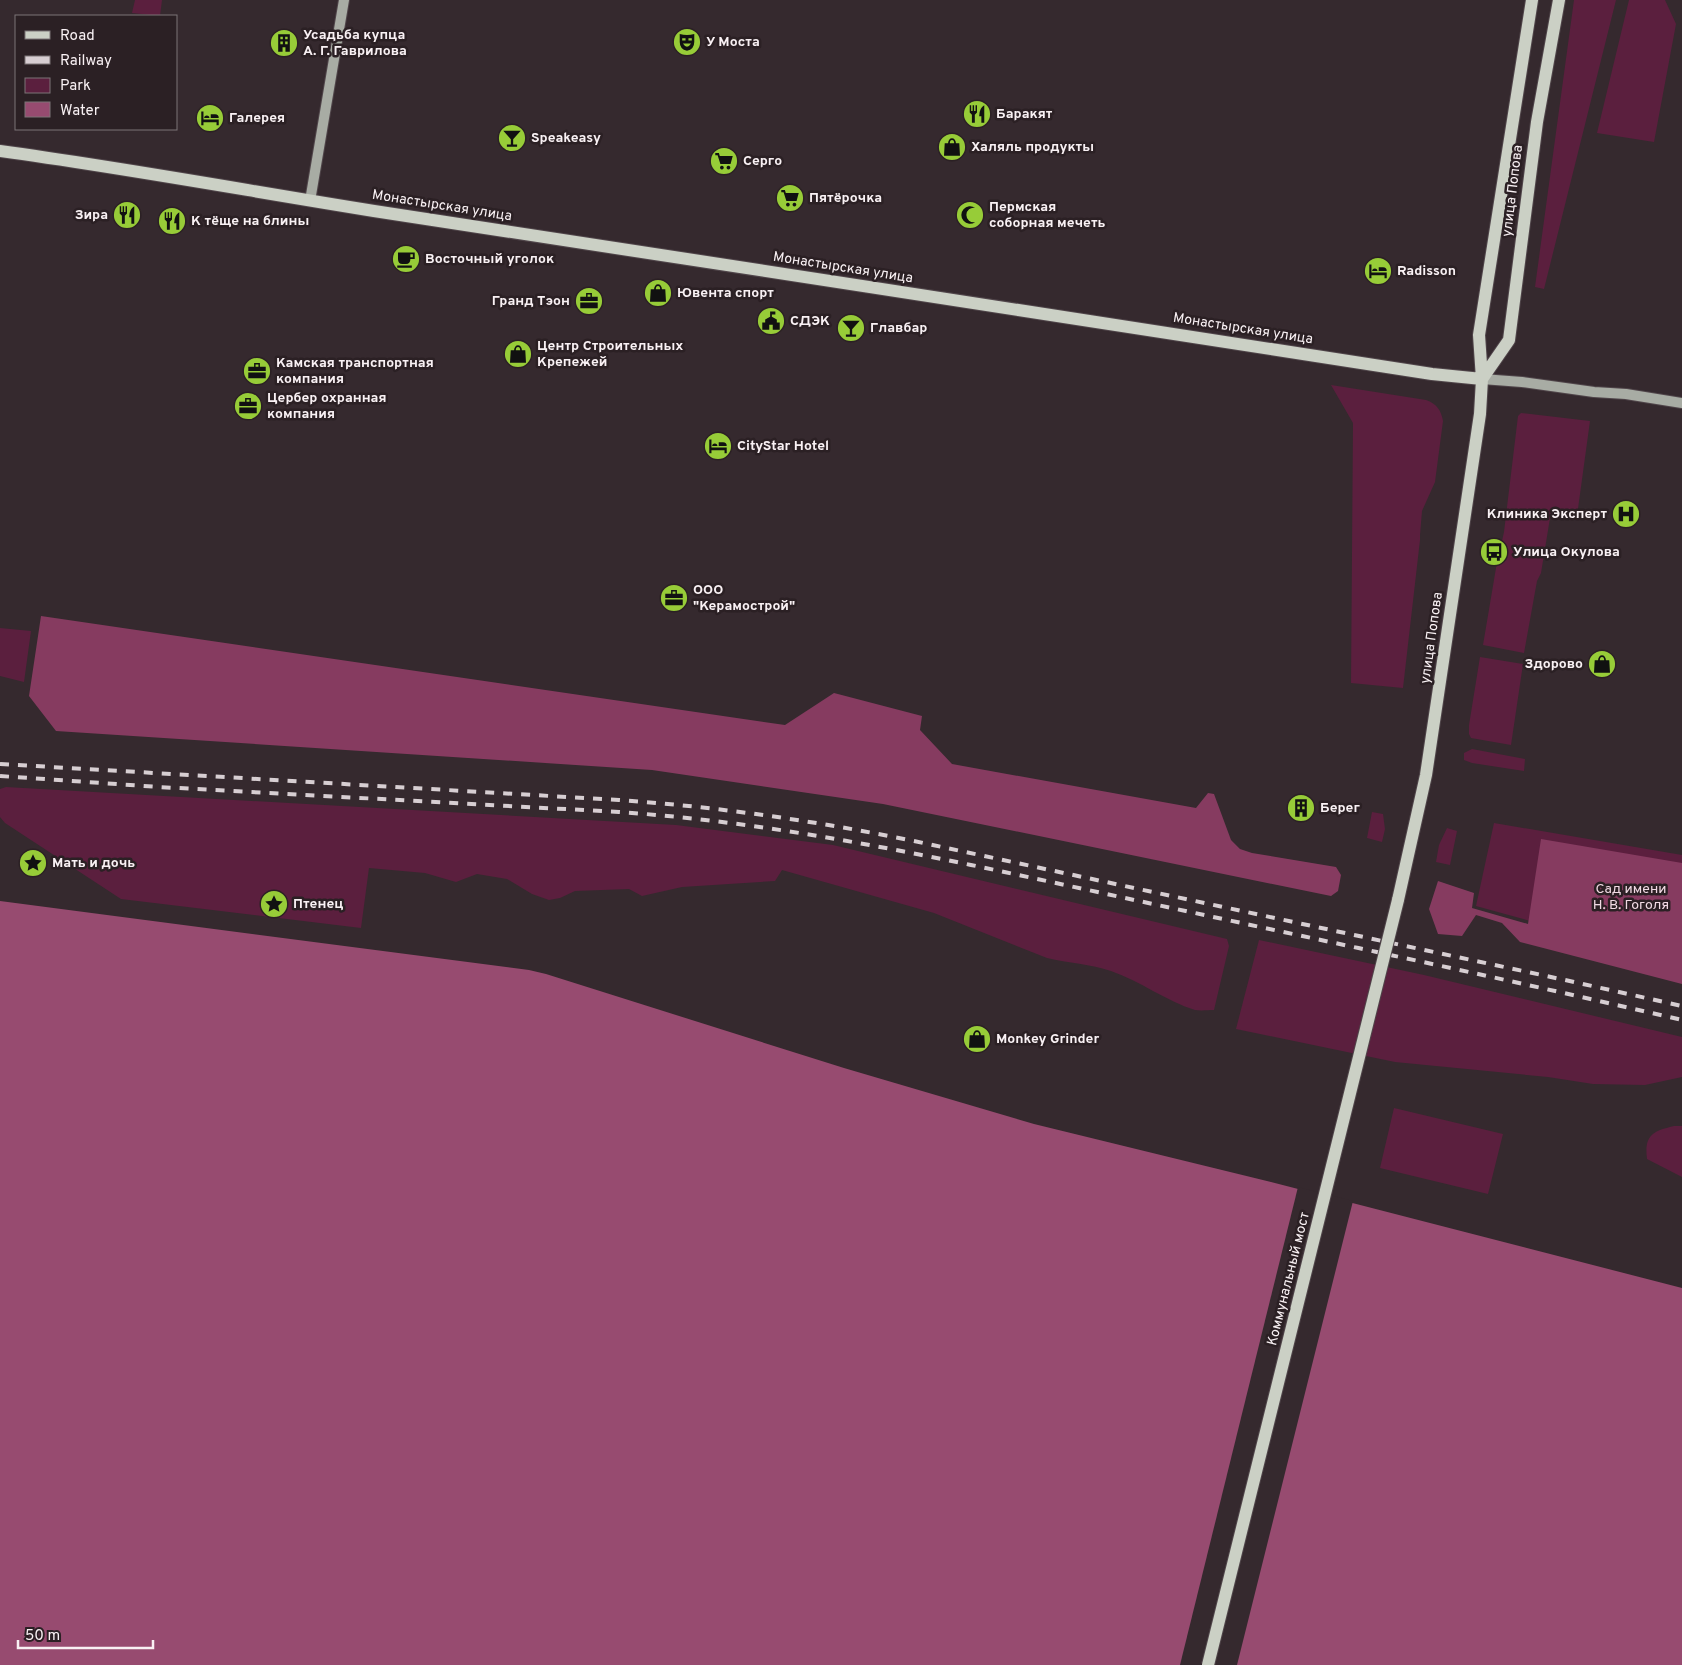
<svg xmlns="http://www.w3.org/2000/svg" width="1682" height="1665" font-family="Overpass,sans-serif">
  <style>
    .green { fill: #5b1f3e }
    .forest { fill: #863b60 }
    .water { fill: #974b70 }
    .pier { fill: #35292e }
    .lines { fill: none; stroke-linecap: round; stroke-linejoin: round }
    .secondary-casing { stroke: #50454a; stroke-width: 12 }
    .primary-casing { stroke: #50454a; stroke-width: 14 }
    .secondary { stroke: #a8aca4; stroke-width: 10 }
    .primary { stroke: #cbd0c5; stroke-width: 12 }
    .rail { stroke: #d7ced2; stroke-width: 4; stroke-dasharray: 9 9; stroke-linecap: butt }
    .primary-bridge-casing { stroke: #50454a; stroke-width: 14; stroke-linecap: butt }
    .primary-bridge { stroke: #cbd0c5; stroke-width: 12 }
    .labels { text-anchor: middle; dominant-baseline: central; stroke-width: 5; stroke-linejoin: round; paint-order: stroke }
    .poi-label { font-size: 14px; font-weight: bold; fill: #f9f1f4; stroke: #2b2024; text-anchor: start }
    .street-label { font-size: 14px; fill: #f9f1f4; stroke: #2b2024 }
    .park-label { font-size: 14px; fill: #f1dae4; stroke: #2b2024 }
  </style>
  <rect width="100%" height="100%" fill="#35292e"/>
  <path class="green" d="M135,0H162L160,16L132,13Z
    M1574,0H1616L1544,289L1535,287Z
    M1629,0H1665L1676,24L1654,142L1597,133Z
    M1331,385L1426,400C1437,404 1441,410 1443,421L1435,482L1422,511L1420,535V540L1403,688L1351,683L1353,423Z
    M1521,413L1590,421L1577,516L1551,512L1541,573L1537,581L1524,653L1483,645L1496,568L1504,532L1518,416Z
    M0,628L31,631L24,682L0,676Z
    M1480,657L1523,664L1511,745L1471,738L1469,734V725Z
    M1472,749L1525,759L1524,771L1472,763L1464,760V753Z
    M6,787L676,825L833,845L1227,939L1229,946L1214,1010C1208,1010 1201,1011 1195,1010C1166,1001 1140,981 1111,971C1091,964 1068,963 1047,958L934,913L782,870L775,881L682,887L642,896L629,889L575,891L560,898L549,900L532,894L507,879L477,874L456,882L425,873L369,868L361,928L121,899L5,823L0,817V789Z
    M1372,812L1383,814L1385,829L1382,842L1367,838Z
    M1494,823L1682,855V963L1476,906Z
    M1447,828L1457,831L1450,865L1436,862L1439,845Z
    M1259,940L1424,975L1682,1037V1077L1645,1085L1593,1084L1548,1077L1395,1062L1236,1029Z
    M1394,1108L1503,1134L1488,1194L1380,1168Z
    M1674,1126H1682V1177L1647,1159C1644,1135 1653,1131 1674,1126Z"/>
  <path class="forest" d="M41,616L785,725L834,693L922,716L920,730L952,764L1196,808L1208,793L1214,794L1231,840L1240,849L1252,853L1336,867L1341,875L1338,891L1331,896L883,804L652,770L56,731L29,696Z
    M1541,839L1682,863V984L1520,942L1502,923L1476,915L1462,936L1438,934L1429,909L1438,881L1474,893L1472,908L1528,924Z"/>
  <path class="water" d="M0,901L529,970L546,974L844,1068L1034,1124L1271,1182L1682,1288V1665H0Z"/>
  <path class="pier" d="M1298,1187L1353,1201L1237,1665H1180Z"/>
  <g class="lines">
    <defs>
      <path id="secondary" d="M310,201L344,0
        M1482,379L1522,382L1594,392L1626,394L1682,403"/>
      <path id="primary" d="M0,151C125,168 249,191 374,211C727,265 1079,319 1432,374L1482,379
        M1482,379L1509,340L1537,122L1559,0
        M1398,900L1426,775L1480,414L1482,379L1479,335L1532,0"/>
    </defs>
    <use href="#secondary" class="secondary-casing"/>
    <use href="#primary" class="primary-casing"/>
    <use href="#secondary" class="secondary"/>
    <use href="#primary" class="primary"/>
    <path class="rail" d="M0,764L619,800C719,807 816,821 914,841L1565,980L1682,1006
      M0,776L159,787L619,812C796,824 967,864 1139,901C1320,940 1502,978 1682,1020"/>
    <defs>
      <path id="primary-bridge" d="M1208,1665L1398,900"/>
    </defs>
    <use href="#primary-bridge" class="primary-bridge-casing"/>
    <use href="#primary-bridge" class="primary-bridge"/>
  </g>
  <defs>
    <symbol id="theatre-disc" viewBox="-11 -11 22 22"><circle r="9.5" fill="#97cc38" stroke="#2b2024"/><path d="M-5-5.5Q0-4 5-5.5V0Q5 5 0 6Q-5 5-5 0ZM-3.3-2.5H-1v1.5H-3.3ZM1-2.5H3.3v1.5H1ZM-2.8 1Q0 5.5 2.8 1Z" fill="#111"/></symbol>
    <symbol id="building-disc" viewBox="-11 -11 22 22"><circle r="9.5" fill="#97cc38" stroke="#2b2024"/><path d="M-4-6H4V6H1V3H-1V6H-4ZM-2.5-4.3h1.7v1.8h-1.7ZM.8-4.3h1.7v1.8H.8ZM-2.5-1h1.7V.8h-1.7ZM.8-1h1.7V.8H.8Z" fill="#111"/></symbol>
    <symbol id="restaurant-disc" viewBox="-11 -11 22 22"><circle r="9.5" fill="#97cc38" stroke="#2b2024"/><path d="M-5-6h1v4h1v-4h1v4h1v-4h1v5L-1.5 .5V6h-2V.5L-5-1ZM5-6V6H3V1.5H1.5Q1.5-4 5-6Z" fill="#111"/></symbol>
    <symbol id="hotel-disc" viewBox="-11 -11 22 22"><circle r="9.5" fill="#97cc38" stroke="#2b2024"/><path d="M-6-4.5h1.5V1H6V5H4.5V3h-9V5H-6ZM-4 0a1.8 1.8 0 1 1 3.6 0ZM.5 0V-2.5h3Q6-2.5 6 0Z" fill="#111"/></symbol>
    <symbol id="bar-disc" viewBox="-11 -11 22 22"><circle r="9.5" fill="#97cc38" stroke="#2b2024"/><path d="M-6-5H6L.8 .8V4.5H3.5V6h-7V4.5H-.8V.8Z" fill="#111"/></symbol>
    <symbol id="shop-disc" viewBox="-11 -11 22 22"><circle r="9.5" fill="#97cc38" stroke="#2b2024"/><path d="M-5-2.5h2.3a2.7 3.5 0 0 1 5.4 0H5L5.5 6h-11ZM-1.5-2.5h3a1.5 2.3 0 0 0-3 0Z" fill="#111"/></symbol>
    <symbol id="supermarket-disc" viewBox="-11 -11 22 22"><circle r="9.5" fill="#97cc38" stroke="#2b2024"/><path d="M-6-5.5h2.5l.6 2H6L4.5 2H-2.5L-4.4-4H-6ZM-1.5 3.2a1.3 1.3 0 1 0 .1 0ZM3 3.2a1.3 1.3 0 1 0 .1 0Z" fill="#111"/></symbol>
    <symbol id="mosque-disc" viewBox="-11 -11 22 22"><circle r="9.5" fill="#97cc38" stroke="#2b2024"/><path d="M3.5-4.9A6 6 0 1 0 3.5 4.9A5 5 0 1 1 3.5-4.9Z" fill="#111"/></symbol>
    <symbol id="cafe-disc" viewBox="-11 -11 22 22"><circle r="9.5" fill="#97cc38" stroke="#2b2024"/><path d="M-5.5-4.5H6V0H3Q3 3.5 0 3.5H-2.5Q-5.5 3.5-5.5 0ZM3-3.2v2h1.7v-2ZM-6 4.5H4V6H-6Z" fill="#111"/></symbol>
    <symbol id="office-disc" viewBox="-11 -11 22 22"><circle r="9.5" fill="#97cc38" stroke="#2b2024"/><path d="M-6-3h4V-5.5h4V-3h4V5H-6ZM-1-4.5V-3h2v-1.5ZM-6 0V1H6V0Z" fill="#111"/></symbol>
    <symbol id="civic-disc" viewBox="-11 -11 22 22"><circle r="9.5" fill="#97cc38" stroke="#2b2024"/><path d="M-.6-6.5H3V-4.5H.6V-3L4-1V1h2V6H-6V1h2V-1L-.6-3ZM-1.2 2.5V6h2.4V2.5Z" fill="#111"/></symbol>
    <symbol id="hospital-disc" viewBox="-11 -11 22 22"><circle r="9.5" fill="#97cc38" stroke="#2b2024"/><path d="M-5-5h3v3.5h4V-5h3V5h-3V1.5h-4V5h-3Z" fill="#111"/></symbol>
    <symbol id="bus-disc" viewBox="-11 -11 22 22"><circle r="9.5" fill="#97cc38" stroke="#2b2024"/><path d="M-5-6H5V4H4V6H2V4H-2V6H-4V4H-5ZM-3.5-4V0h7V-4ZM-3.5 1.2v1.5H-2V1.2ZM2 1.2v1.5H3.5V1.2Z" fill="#111"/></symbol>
    <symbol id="sight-disc" viewBox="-11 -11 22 22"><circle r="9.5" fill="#97cc38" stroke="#2b2024"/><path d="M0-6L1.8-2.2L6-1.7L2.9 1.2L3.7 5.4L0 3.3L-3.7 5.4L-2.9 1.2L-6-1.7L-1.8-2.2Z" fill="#111"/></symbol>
  </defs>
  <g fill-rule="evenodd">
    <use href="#theatre-disc" x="671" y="26" width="32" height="32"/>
    <use href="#building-disc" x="268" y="27" width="32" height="32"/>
    <use href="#restaurant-disc" x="961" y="98" width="32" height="32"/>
    <use href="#hotel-disc" x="194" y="102" width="32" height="32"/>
    <use href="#bar-disc" x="496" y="122" width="32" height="32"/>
    <use href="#shop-disc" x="936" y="131" width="32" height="32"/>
    <use href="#supermarket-disc" x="708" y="145" width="32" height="32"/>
    <use href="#supermarket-disc" x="774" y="182" width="32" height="32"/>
    <use href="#restaurant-disc" x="111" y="199" width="32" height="32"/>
    <use href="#mosque-disc" x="954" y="199" width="32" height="32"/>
    <use href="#restaurant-disc" x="156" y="205" width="32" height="32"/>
    <use href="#cafe-disc" x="390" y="243" width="32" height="32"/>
    <use href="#hotel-disc" x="1362" y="255" width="32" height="32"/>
    <use href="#shop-disc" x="642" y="277" width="32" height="32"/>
    <use href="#office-disc" x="573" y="285" width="32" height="32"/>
    <use href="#civic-disc" x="755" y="305" width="32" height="32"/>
    <use href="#bar-disc" x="835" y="312" width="32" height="32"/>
    <use href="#shop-disc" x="502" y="338" width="32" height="32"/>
    <use href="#office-disc" x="241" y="355" width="32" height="32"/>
    <use href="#office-disc" x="232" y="390" width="32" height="32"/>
    <use href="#hotel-disc" x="702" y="430" width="32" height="32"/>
    <use href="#hospital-disc" x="1610" y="498" width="32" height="32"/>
    <use href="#bus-disc" x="1478" y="536" width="32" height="32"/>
    <use href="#office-disc" x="658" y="582" width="32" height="32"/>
    <use href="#shop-disc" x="1586" y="648" width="32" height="32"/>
    <use href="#building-disc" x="1285" y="792" width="32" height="32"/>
    <use href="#sight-disc" x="17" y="847" width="32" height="32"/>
    <use href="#sight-disc" x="258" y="888" width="32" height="32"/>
    <use href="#shop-disc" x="961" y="1023" width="32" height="32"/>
  </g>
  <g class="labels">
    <g class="poi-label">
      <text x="303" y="35">Усадьба купца<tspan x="303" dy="16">А. Г. Гаврилова</tspan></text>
      <text x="706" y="42">У Моста</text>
      <text x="996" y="114">Баракят</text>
      <text x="229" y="118">Галерея</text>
      <text x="531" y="138">Speakeasy</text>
      <text x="971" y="147">Халяль продукты</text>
      <text x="743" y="161">Серго</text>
      <text x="809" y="198">Пятёрочка</text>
      <text x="989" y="207">Пермская<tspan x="989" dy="16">соборная мечеть</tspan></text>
      <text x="108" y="215" text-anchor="end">Зира</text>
      <text x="191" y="221">К тёще на блины</text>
      <text x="425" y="259">Восточный уголок</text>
      <text x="1397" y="271">Radisson</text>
      <text x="677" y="293">Ювента спорт</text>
      <text x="570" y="301" text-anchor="end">Гранд Тэон</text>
      <text x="790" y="321">СДЭК</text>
      <text x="870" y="328">Главбар</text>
      <text x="537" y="346">Центр Строительных<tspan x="537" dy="16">Крепежей</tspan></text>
      <text x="276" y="363">Камская транспортная<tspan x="276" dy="16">компания</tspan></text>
      <text x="267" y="398">Цербер охранная<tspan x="267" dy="16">компания</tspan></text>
      <text x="737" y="446">CityStar Hotel</text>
      <text x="1607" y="514" text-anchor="end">Клиника Эксперт</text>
      <text x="1513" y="552">Улица Окулова</text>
      <text x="693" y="590">ООО<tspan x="693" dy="16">"Керамострой"</tspan></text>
      <text x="1583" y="664" text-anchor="end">Здорово</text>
      <text x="1320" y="808">Берег</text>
      <text x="52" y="863">Мать и дочь</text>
      <text x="293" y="904">Птенец</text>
      <text x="996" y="1039">Monkey Grinder</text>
    </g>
    <g class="street-label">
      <text transform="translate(1513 191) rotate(-83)">улица Попова</text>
      <text transform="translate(442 206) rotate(9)">Монастырская улица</text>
      <text transform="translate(843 268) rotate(9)">Монастырская улица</text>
      <text transform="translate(1243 329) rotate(9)">Монастырская улица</text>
      <text transform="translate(1432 638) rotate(-82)">улица Попова</text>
      <text transform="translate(1289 1279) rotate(-76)">Коммунальный мост</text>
    </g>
    <g class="park-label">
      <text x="1631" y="889">Сад имени<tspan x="1631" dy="16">Н. В. Гоголя</tspan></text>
    </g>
  </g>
  <rect x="15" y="15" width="162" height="115" fill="#2b2024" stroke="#7d7477"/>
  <rect x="25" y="31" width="25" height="8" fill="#cbd0c5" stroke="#7d7477"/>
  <text x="60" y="40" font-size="15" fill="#f9f1f4">Road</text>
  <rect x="25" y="56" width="25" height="8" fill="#d7ced2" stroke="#7d7477"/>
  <text x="60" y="65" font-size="15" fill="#f9f1f4">Railway</text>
  <rect x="25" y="78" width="25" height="15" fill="#5b1f3e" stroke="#7d7477"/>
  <text x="60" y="90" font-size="15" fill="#f9f1f4">Park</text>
  <rect x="25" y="102" width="25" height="15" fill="#974b70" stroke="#7d7477"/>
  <text x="60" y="115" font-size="15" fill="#f9f1f4">Water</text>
  <path d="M18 1640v8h135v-8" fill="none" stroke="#f9f1f4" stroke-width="2.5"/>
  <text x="25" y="1640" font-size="15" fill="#f9f1f4" stroke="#2b2024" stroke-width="4" paint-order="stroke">50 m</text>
</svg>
